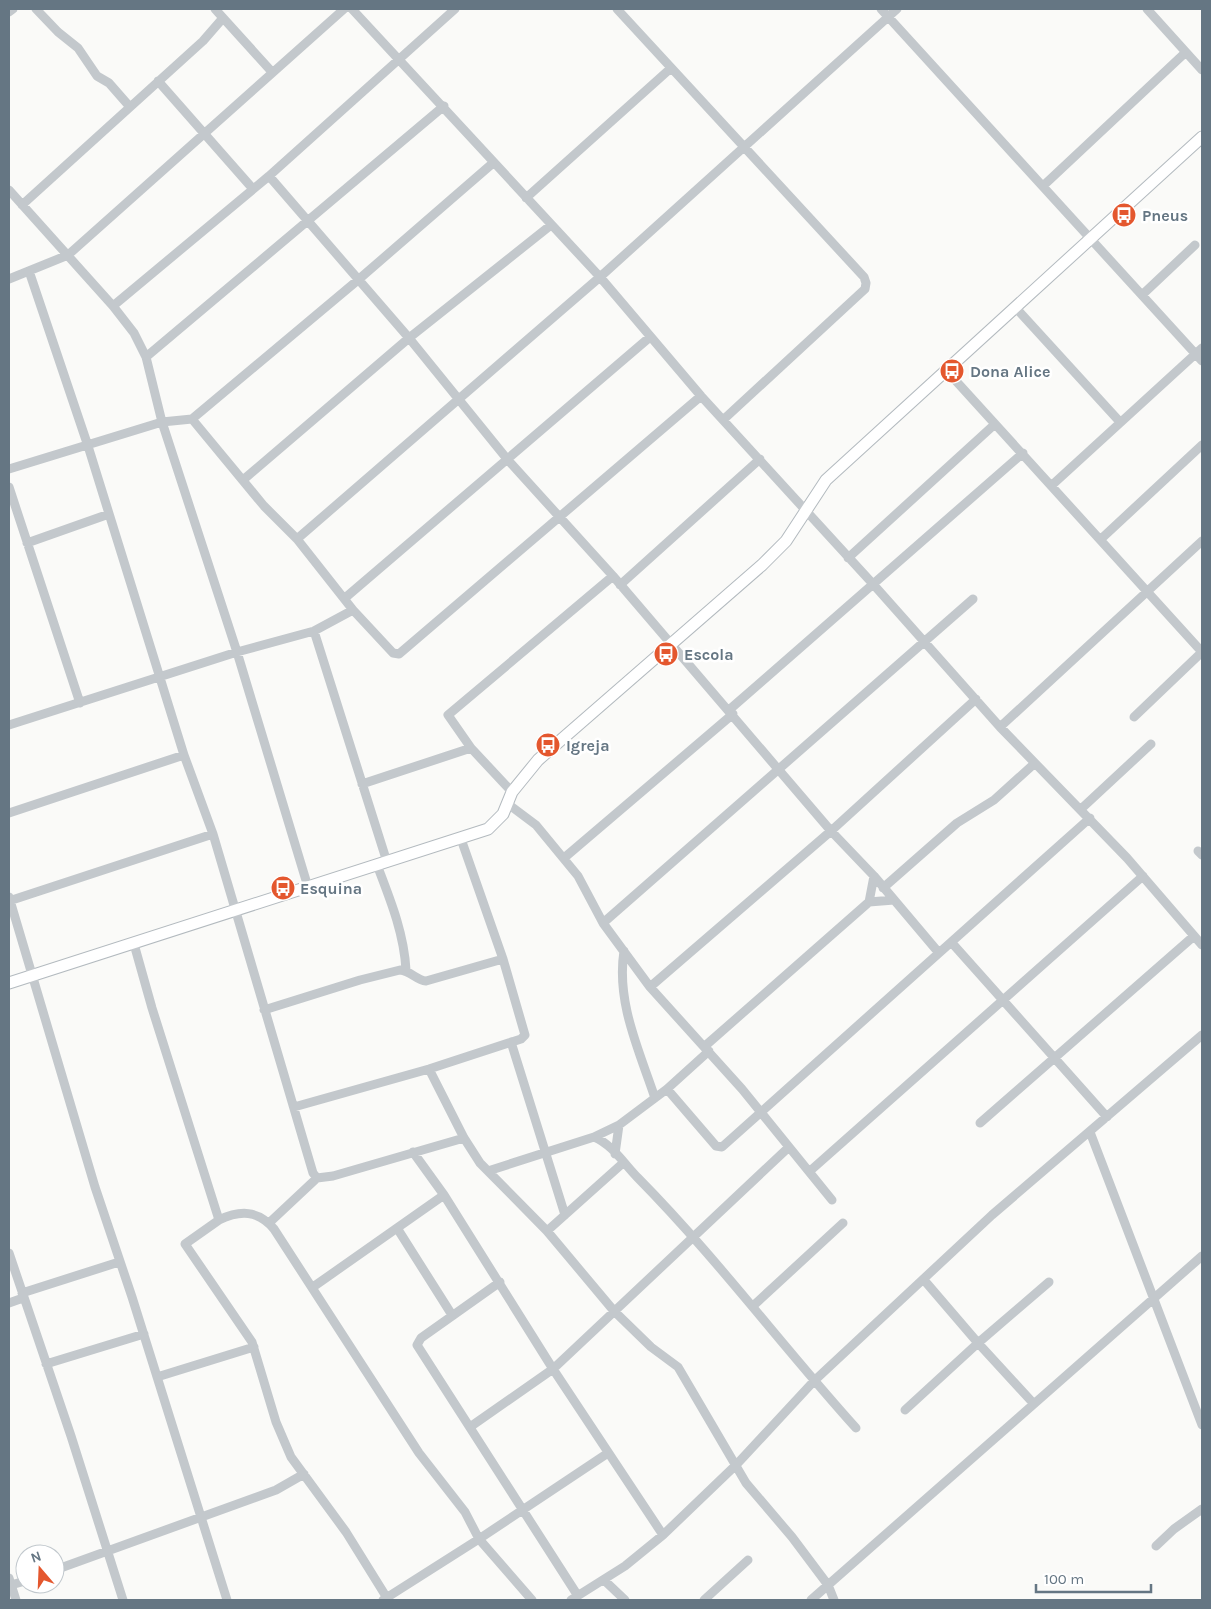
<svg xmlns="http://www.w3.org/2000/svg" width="1211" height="1609" font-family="Karla,sans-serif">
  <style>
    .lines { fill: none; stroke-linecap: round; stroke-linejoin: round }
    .secondary-casing { stroke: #b3babf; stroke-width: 13 }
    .street { stroke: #c3c8cc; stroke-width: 9 }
    .secondary { stroke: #fff; stroke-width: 11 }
    .labels { text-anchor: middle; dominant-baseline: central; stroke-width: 5; stroke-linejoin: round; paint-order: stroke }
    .poi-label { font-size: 16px; font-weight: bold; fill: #657683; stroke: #fff; text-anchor: start }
  </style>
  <rect width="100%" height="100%" fill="#fafaf8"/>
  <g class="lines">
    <defs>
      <path id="secondary" d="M9,983L488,829L503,814L512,792L538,760L762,565L786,541L826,480L1202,137"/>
    </defs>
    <use href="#secondary" class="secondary-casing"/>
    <path class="street" d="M36,9L58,32L78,48L97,76L109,83L130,107
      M215,9L272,72
      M352,9L600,277L701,396L873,584L1000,727L1127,858L1202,945
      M617,9L864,277L866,283L865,289L723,420
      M881,9L1202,361
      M1147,9L1202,70
      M9,12L13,9
      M158,81L253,189
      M269,176L409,338L507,459L613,576L831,831L874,876L939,953
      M1043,186L1186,52
      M9,190L113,306L134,333L146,357L162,422L237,652L308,887
      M526,198L671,68
      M22,205L203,41L223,18
      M29,271L88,446L184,755L213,834L313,1173L317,1178L333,1176L464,1138
      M9,279L68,255L344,9
      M1142,295L1195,245
      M113,306L269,176L455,9
      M1015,307L1120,422
      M146,357L444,106
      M946,370L1202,652
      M192,419L264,506L297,539L600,277L897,9
      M9,469L162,422L192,419L358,280L493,163
      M243,480L409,338L551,225
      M1051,486L1202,348
      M9,487L80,703
      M297,539L353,610
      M1101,539L1202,445
      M27,543L109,514
      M848,558L995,424
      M620,585L760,459
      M345,598L650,337
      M314,631L387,862
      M729,710L1023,453
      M1134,717L1202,652
      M9,725L237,652L314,631L353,610L393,653L399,654L701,396
      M1000,727L1202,541
      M362,784L471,748
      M512,792L471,748L448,715L613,576
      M508,804L536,825L578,876L603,923L650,987L742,1089L832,1200
      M1081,809L1151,744
      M9,813L184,755
      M1198,851L1202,855
      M564,858L733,714
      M377,865C390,899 404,933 406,970
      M883,888L957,823L994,800L1034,764
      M9,897L95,1187L132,1297L227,1600
      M9,901L213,834
      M869,902L894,900
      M603,923L973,599
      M952,943L1107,1117
      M134,944L152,1008L219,1220L185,1244L252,1342L276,1422L291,1457L346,1532L387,1598
      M624,951C616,1002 639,1050 655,1098
      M650,987L831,831L976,699
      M264,1010L360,980L400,970C411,971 416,980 426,981L503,959
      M511,1042L565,1215
      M705,1046L869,902L874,876
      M429,1069L464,1138L480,1163L547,1231L614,1311L651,1347L678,1367L746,1483L792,1537L828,1585L834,1600
      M667,1089L716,1146L722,1147L1090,818
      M294,1107L429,1069L521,1039L525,1035L503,959L461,839
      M980,1123L1194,936
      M1090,1132L1202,1425
      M594,1137C612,1144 625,1165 638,1178C716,1257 782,1346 856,1428
      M413,1152L444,1195L553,1369L663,1535
      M615,1154L619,1125
      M488,1171L594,1137L619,1125L667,1089L709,1051
      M810,1171L1143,876
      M219,1220C240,1210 258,1210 274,1229L419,1453L465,1512L479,1539L532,1600
      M269,1223L317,1178
      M397,1228L452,1315
      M547,1231L623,1163
      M9,1253L71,1436L123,1600
      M924,1280L978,1343L1049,1282
      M500,1282L421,1338L417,1345L578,1596
      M313,1287L444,1195
      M22,1293L119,1262
      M9,1303L23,1298
      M753,1306L843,1223
      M46,1364L144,1334
      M157,1377L254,1347
      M905,1410L978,1343L1034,1404
      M470,1427L553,1369L789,1147
      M1156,1546L1174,1529L1202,1509
      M55,1570L276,1490L304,1474
      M9,1578L16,1600
      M605,1581L625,1600
      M11,1585L25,1581
      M383,1600L479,1539L608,1453
      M571,1600L625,1566L663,1535L737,1464L814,1381L992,1215L1202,1035
      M704,1600L748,1560
      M811,1600L1202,1256"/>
    <use href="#secondary" class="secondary"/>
  </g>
  <defs>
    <symbol id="bus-disc" viewBox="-11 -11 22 22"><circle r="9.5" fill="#e4572e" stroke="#fff"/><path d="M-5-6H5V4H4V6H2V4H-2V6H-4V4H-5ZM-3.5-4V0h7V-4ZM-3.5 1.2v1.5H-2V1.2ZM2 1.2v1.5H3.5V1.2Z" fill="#fff"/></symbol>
  </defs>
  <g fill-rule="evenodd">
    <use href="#bus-disc" x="1110" y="201" width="28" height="28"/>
    <use href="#bus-disc" x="938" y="357" width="28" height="28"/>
    <use href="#bus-disc" x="652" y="640" width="28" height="28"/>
    <use href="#bus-disc" x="534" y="731" width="28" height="28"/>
    <use href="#bus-disc" x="269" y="874" width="28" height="28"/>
  </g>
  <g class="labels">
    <g class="poi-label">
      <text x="1142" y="215">Pneus</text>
      <text x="970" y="371">Dona Alice</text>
      <text x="684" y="654">Escola</text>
      <text x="566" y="745">Igreja</text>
      <text x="300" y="888">Esquina</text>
    </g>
  </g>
  <rect width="1211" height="1609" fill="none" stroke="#657683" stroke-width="20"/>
  <g transform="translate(40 1569) rotate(341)"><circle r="24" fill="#ffffff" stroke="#c1c8cd"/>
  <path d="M0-4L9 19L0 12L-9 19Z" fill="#e4572e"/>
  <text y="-8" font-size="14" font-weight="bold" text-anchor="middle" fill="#657683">N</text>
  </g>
  <path d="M1036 1584v8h115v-8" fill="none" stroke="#657683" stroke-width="2.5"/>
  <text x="1044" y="1584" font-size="15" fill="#657683" stroke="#ffffff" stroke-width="4" paint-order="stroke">100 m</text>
</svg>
